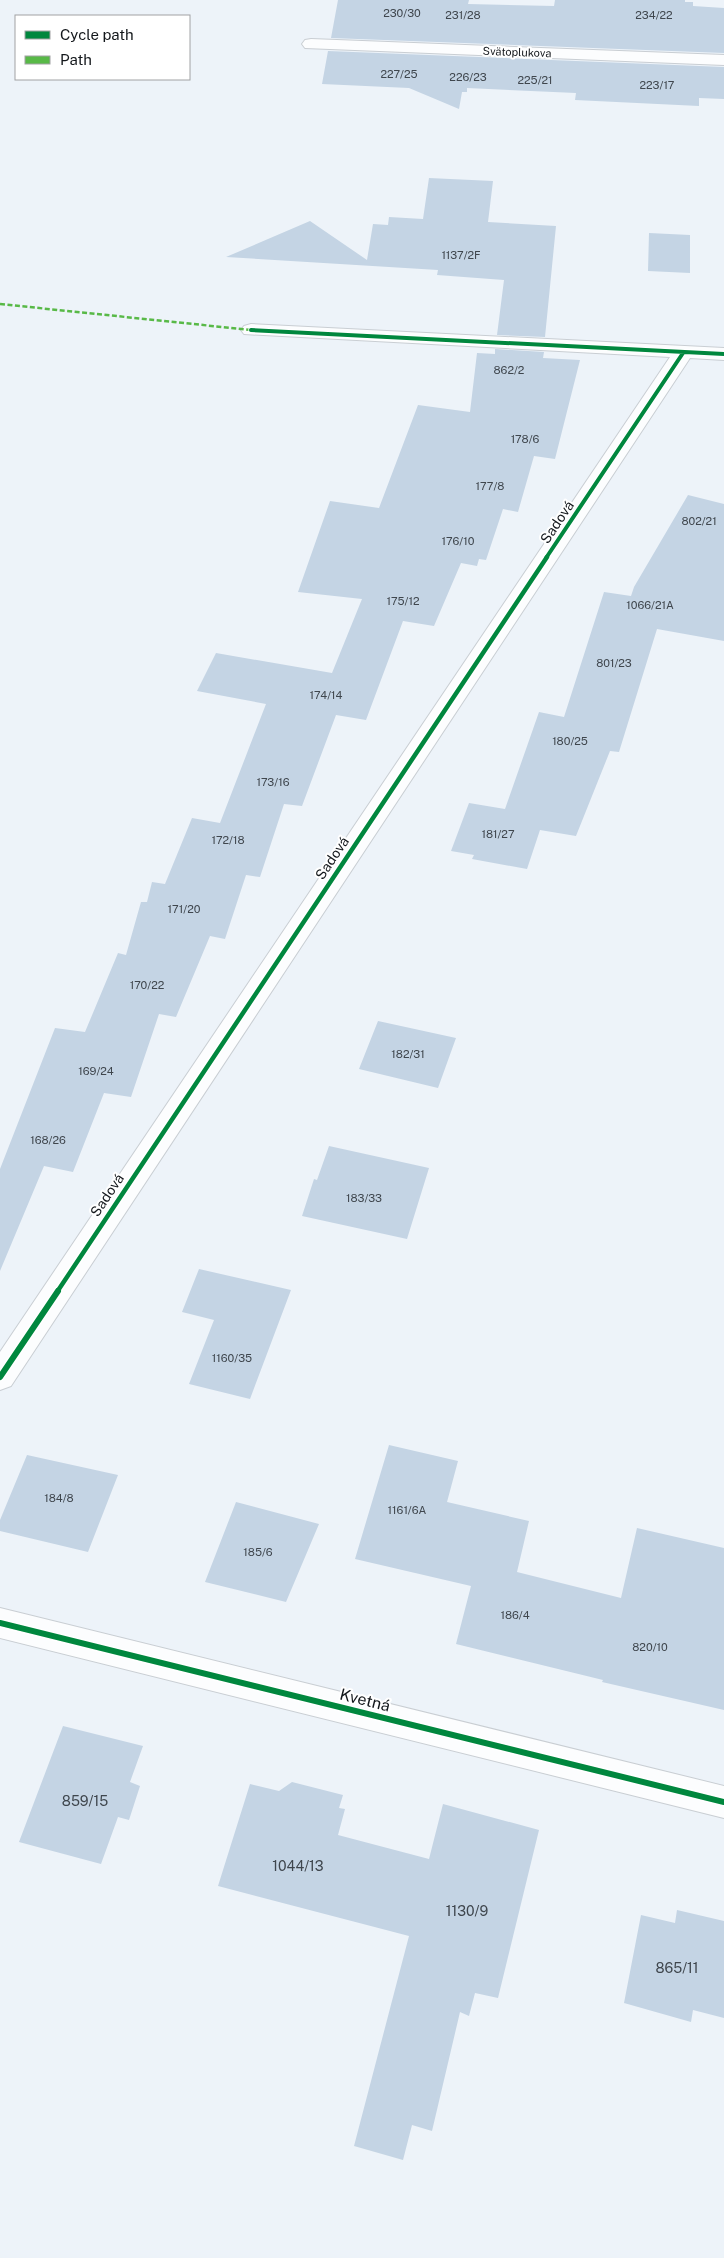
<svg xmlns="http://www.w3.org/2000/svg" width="724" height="2258" font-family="'Public Sans',sans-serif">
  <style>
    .building { fill: #c4d4e4 }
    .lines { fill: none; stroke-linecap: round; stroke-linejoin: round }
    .minor-casing { stroke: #c9ced3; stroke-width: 2 }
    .minor { fill: #fcfdfe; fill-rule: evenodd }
    .quiet { stroke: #58b947; stroke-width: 2.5; stroke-dasharray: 5 2.5; stroke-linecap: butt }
    .cycleway-far2-casing { stroke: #fff; stroke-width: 5.5 }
    .cycleway-far1-casing { stroke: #fff; stroke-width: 8 }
    .cycleway-casing { stroke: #fff; stroke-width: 9 }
    .cycleway-far2 { stroke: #00873e; stroke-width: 4 }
    .cycleway-far1 { stroke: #00873e; stroke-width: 4.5 }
    .cycleway { stroke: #00873e; stroke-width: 6 }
    .labels { text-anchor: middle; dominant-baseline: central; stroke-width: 4; stroke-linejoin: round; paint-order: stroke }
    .number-label { font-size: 11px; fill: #3f464d }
    .far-street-label { font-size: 11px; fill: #13171b; stroke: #fff }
    .street-label { font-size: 14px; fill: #13171b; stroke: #fff }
    .near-number-label { font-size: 14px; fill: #3f464d }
    .near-street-label { font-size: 16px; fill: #13171b; stroke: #fff }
  </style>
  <rect width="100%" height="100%" fill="#edf3f9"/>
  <path class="building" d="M338,0H469L468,4L554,6L555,0H685V2H693V6L724,8V53L331,38Z
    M328,51L724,67V99L699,98V106L575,100L576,93L467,88V92H462L459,109L409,88L322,84Z
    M429,178L493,181L488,222L556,226L545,337L497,335L504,280L437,275L438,270L226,257L310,221L367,260L373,224L388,225L389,217L423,219Z
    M649,233L690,235V273L648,271Z
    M495,349L544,352L543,358L580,360L555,459L534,456L518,512L503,509L486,560L479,559L477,566L461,563L434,626L403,621L366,720L336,715L302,806L284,804L260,877L246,875L225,939L210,936L176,1017L159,1014L131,1097L104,1093L73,1172L44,1166L0,1271V1169L55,1028L85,1032L118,953L126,955L141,902H147L152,882L165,884L192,818L220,823L266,704L197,691L216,653L332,673L362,599L298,592L330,501L379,508L418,405L470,412L477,353L495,354Z
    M688,495L724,504V641L657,629L619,752L610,751L576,836L540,830L527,869L472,859L474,855L451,851L469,803L505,809L539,712L564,717L604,592L631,596L634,587Z
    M378,1021L456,1038L438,1088L359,1069Z
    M329,1146L429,1168L407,1239L302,1216L314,1179L317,1180Z
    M199,1269L291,1290L250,1399L189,1384L214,1320L182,1312Z
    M389,1445L458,1461L447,1502L529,1521L517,1572L621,1598L637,1528L724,1548V1710L602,1682L603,1680L456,1644L471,1586L355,1559Z
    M27,1455L118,1475L88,1552L0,1531V1520Z
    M236,1502L319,1524L286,1602L205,1582Z
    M63,1726L143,1746L130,1782L140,1786L129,1820L118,1817L101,1864L19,1842Z
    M292,1782L343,1795L339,1808L345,1809L338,1835L429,1859L443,1804L539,1830L498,1998L475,1993L469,2016L460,2012L432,2131L412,2125L403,2160L354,2146L409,1936L218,1886L250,1784L279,1791Z
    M677,1910L724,1921V2018L693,2010L691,2022L624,2003L641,1915L675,1923Z"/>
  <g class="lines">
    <defs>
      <path id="minor" d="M311,39L724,55V65L305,48L302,44L305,40Z
        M251,324L724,348V360L690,358L11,1386L0,1390V1352L670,357L244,334L241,330L244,326Z
        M0,1608L724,1786V1818L0,1638Z"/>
    </defs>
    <use href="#minor" class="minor-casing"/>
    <use href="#minor" class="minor"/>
    <path class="quiet" d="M0,304L251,330"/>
    <defs>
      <path id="cycleway-far2" d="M251,330L724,354
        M546,558L683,353"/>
      <path id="cycleway-far1" d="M57,1292L547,557"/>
      <path id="cycleway" d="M0,1377L58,1291
        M0,1623L724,1802"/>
    </defs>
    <use href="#cycleway-far2" class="cycleway-far2-casing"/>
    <use href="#cycleway-far1" class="cycleway-far1-casing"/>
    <use href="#cycleway" class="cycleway-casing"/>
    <use href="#cycleway-far2" class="cycleway-far2"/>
    <use href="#cycleway-far1" class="cycleway-far1"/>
    <use href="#cycleway" class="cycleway"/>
  </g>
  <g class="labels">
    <g class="number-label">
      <text x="402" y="13">230/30</text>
      <text x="463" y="15">231/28</text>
      <text x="654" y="15">234/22</text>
      <text x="399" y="74">227/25</text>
      <text x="468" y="77">226/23</text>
      <text x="535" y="80">225/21</text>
      <text x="657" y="85">223/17</text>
      <text x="461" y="255">1137/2F</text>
      <text x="509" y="370">862/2</text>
      <text x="525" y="439">178/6</text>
      <text x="490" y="486">177/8</text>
      <text x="699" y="521">802/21</text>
      <text x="458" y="541">176/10</text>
      <text x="403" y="601">175/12</text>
      <text x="650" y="605">1066/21A</text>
      <text x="614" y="663">801/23</text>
      <text x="326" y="695">174/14</text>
      <text x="570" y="741">180/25</text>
      <text x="273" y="782">173/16</text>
      <text x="498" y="834">181/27</text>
      <text x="228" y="840">172/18</text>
      <text x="184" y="909">171/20</text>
      <text x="147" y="985">170/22</text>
      <text x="408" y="1054">182/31</text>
      <text x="96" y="1071">169/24</text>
      <text x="48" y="1140">168/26</text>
      <text x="364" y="1198">183/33</text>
      <text x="232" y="1358">1160/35</text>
      <text x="59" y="1498">184/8</text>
      <text x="407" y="1510">1161/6A</text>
      <text x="258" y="1552">185/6</text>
      <text x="515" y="1615">186/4</text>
      <text x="650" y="1647">820/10</text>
    </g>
    <g class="far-street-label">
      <text transform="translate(517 52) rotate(2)">Svätoplukova</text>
    </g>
    <g class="street-label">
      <text transform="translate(557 522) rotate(-56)">Sadová</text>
      <text transform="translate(332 858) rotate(-56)">Sadová</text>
      <text transform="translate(107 1195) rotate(-56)">Sadová</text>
    </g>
    <g class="near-number-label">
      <text x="85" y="1801">859/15</text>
      <text x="298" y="1866">1044/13</text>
      <text x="467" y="1911">1130/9</text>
      <text x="677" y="1968">865/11</text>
    </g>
    <g class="near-street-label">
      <text transform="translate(365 1700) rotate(14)">Kvetná</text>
    </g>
  </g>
  <rect x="15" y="15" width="175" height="65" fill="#ffffff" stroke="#a1a2a4"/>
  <rect x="25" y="31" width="25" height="8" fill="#00873e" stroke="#a1a2a4"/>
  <text x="60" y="40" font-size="15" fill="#13171b">Cycle path</text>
  <rect x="25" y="56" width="25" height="8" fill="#58b947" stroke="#a1a2a4"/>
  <text x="60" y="65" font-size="15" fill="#13171b">Path</text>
</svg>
